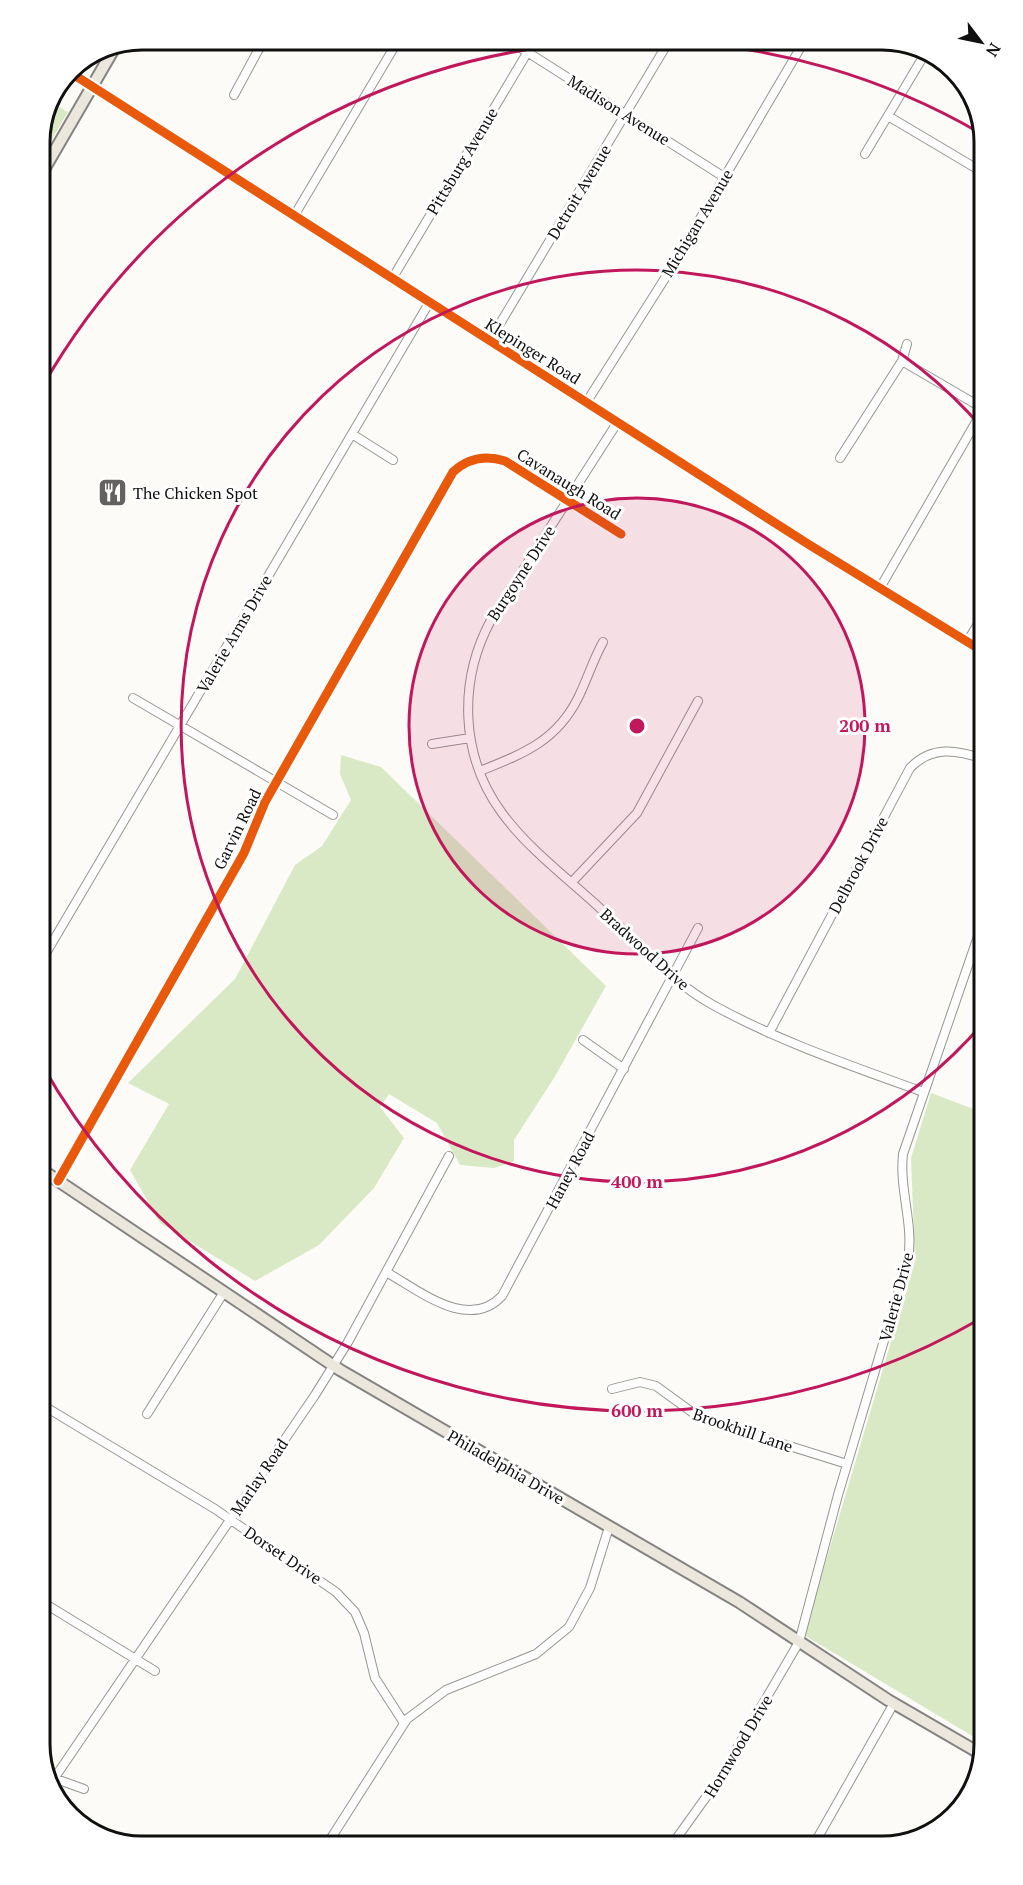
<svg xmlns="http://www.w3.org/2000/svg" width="1023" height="1885" font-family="'PT Serif',serif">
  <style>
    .forest { fill: #d9e9c6 }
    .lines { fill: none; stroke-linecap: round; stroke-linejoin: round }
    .minor-casing { stroke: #969694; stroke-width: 10 }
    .major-casing { stroke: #848381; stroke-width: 14 }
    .minor { stroke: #fffefe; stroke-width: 8 }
    .major { stroke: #ece7dc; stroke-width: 10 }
    .cycleway-casing { stroke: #fff; stroke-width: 13 }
    .cycleway { stroke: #e8590c; stroke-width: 9 }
    .ring { fill: none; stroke: #c2185b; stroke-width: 3 }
    .labels { text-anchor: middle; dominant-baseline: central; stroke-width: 6; stroke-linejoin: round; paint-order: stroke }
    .street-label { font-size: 16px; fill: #101010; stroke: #fff }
    .poi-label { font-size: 16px; fill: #101010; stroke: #fff; text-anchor: start }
    .rim { fill: none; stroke: #101010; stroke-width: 3 }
    .centre { fill: #c2185b; stroke: #fff; stroke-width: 3 }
    .ring-label { font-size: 18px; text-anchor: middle; font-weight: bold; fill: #c2185b; stroke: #fff; stroke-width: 6; stroke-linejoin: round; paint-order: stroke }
  </style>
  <rect width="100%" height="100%" fill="#fcfbf7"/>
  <path class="forest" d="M54,104L68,112L39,161V136Z
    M341,755L381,767L606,986L554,1078L514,1140V1161L494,1168L460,1165L437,1123L389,1094L380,1107L404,1138L374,1188L319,1245L255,1281L160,1223L130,1170L169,1104L128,1083L235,979L295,865L322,846L351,800L340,774Z
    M931,1093L984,1113V1743L804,1635L915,1261L911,1158Z"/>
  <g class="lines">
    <defs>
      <path id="minor" d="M513,43L724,177
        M68,71L808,544L984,652
        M234,95L261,45
        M888,116L984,173
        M865,154L926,52
        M294,216L396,44
        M392,279L533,43
        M489,342L669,41
        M902,361L984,409
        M586,403L667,275L805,40
        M617,423L491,620C458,681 460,756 502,813C529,850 570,880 603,911C639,944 670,981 713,1005C780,1042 852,1066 923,1092
        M352,434L393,460
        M840,458L902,361L907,344
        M880,588L984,408
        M967,642L984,614
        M133,698L333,815
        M432,744L470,738
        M480,771C522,754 556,742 578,698C587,680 593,660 603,642
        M572,882L637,813L698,701
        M39,965L429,303
        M769,1033L910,768C932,745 957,750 984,759
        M583,1040L624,1069
        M58,1181L244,853L265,802L453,472C468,458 486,455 505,461L621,534
        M386,1272C419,1290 468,1332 502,1296L698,928
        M612,1389L640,1382L656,1386L700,1418L847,1464
        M39,1403L215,1509L336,1592L355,1612L364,1633L375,1678L404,1723
        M147,1414L224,1292
        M39,1600L155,1671
        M45,1775L84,1789
        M49,1786L315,1395L348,1342L449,1156
        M326,1846L407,1719L446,1690L536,1654L569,1627L590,1588L609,1527
        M671,1846L719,1779L799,1642L838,1495L908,1260C914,1224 899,1190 903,1154L984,919
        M813,1846L894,1703"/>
      <path id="major" d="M39,178L115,47
        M39,1168L340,1370L739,1602L888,1700L981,1754"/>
    </defs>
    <use href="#minor" class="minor-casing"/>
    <use href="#major" class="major-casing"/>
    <use href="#minor" class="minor"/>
    <use href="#major" class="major"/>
    <defs>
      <path id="cycleway" d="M68,71L808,544L984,652
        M58,1181L244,853L265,802L453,472C468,458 486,455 505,461L621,534"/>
    </defs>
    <use href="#cycleway" class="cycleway-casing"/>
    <use href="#cycleway" class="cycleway"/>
  </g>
  <circle cx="637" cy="726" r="228" fill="#c2185b" fill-opacity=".12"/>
  <g class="ring">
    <circle cx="637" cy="726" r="228"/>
    <path d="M984 1022A456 456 0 1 1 984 430"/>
    <path d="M980 1319A685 685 0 0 1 41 1063M41 389A685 685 0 0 1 595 42M661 41A685 685 0 0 1 980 133"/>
  </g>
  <defs>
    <symbol id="restaurant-square" viewBox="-11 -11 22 22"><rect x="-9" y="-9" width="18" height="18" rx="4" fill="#636261" stroke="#fff"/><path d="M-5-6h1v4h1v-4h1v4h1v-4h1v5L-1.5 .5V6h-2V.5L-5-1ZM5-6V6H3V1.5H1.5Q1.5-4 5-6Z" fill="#fff"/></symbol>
  </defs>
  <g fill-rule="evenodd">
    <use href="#restaurant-square" x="96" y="476" width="33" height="33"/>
  </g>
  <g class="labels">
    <g class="street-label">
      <text transform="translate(619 110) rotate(32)">Madison Avenue</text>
      <text transform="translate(462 161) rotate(-59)">Pittsburg Avenue</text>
      <text transform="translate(579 192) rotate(-59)">Detroit Avenue</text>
      <text transform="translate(697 223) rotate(-59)">Michigan Avenue</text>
      <text transform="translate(533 351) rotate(32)">Klepinger Road</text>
      <text transform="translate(569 484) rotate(32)">Cavanaugh Road</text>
      <text transform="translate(521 573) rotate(-57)">Burgoyne Drive</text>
      <text transform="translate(234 634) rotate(-60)">Valerie Arms Drive</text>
      <text transform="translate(237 829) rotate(-64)">Garvin Road</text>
      <text transform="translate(858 865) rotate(-62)">Delbrook Drive</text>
      <text transform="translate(645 949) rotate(42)">Bradwood Drive</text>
      <text transform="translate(570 1170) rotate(-62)">Haney Road</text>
      <text transform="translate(896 1297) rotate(-75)">Valerie Drive</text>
      <text transform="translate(743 1430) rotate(19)">Brookhill Lane</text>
      <text transform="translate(506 1467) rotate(30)">Philadelphia Drive</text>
      <text transform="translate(259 1477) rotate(-56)">Marlay Road</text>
      <text transform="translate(283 1555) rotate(34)">Dorset Drive</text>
      <text transform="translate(738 1746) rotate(-59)">Hornwood Drive</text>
    </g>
    <g class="poi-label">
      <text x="133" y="493">The Chicken Spot</text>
    </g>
  </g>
  <path d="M0 0H1023V1885H0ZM142 50H882A92 92 0 0 1 974 142V1744A92 92 0 0 1 882 1836H142A92 92 0 0 1 50 1744V142A92 92 0 0 1 142 50Z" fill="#fff" fill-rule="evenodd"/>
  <path class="rim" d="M142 50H882A92 92 0 0 1 974 142V1744A92 92 0 0 1 882 1836H142A92 92 0 0 1 50 1744V142A92 92 0 0 1 142 50Z"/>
  <circle cx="637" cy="726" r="9" class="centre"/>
  <g class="ring-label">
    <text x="865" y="732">200 m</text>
    <text x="637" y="1188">400 m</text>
    <text x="637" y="1417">600 m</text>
  </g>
  <g transform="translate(981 42) rotate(122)" stroke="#ffffff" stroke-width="4.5" paint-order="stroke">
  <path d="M0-4.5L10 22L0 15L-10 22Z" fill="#101010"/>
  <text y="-9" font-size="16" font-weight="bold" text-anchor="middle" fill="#101010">N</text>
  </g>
</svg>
